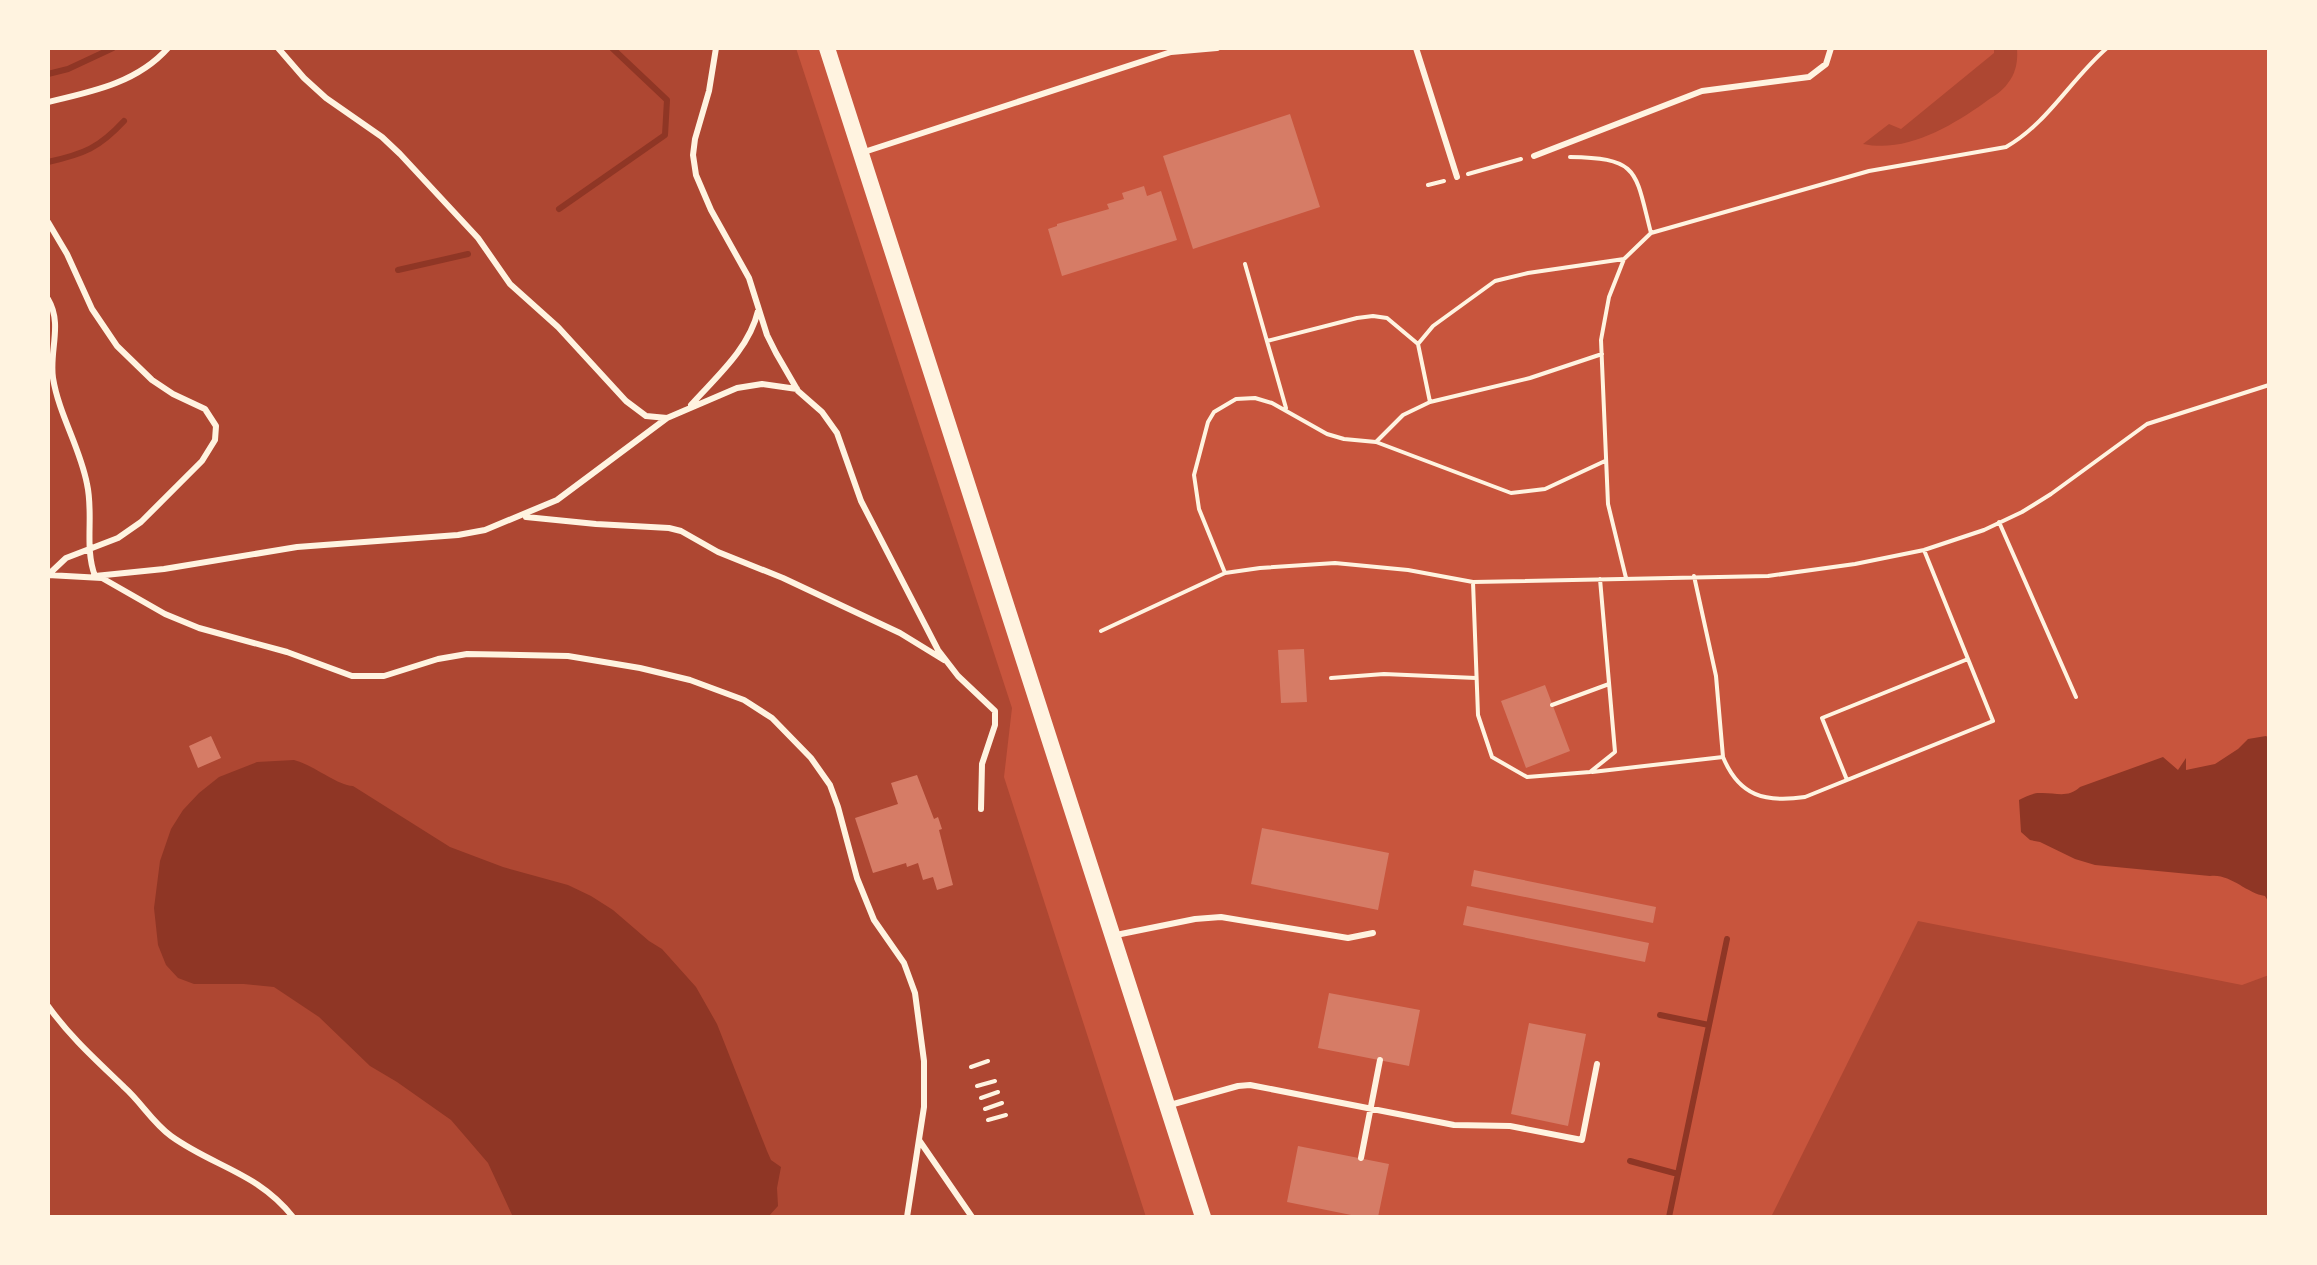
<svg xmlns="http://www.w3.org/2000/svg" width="2317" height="1265" font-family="'PT Sans',sans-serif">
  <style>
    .green { fill: #ae4732 }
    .water { fill: #8f3625 }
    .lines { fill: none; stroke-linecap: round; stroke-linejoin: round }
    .stream { stroke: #8f3625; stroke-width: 6 }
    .building { fill: #d67c66 }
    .path { stroke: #fff3e0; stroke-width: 4 }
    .service { stroke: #fff3e0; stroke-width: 6 }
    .secondary { stroke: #fff3e0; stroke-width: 16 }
  </style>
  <rect width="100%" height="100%" fill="#c8553d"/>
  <path class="green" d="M48,48H796L1012,708L1004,777L1146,1217H48Z
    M1994,48H2017C2018,61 2016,73 2008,83C2002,92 1992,97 1984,103C1950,127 1906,153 1863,144L1889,124L1901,129L1994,53Z
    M1918,921L2242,985L2269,975V1217H1771Z"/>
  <path class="water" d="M2266,736L2269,738V903L2265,896C2246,893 2230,873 2210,876L2095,865L2075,859L2040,842L2030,840L2021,832L2019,800C2025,797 2033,793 2039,793C2055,792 2067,799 2080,787L2163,757L2178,770L2186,758V770L2215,764L2238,749L2248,739Z
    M294,760C314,765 336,785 353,786L450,847L503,867L568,885L591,896L613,910L649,941L662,949L696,987L717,1024L767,1151L771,1160L781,1167L777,1188L778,1206L768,1217H513L488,1163L451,1120L397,1082L370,1066L319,1017L274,987L244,984H194L178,978L166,965L158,945L154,908L160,861L171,829L183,810L199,793L219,777L257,762Z"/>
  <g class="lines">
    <path class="stream" d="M48,74L68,69L113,48
      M48,162C84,154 99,148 124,121
      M559,209L665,135L667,100L612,48
      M398,270L468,254
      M1660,1015L1709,1025
      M1630,1161L1678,1174
      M1669,1217L1727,939"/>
  </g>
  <path class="building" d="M1290,114L1320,207L1193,249L1163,156Z
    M1144,186L1147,196L1161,191L1177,240L1062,276L1048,229L1057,226V224L1109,209L1107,204L1124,199L1122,193Z
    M1304,649L1307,702L1281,703L1278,650Z
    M1545,685L1570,751L1526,768L1501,701Z
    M211,736L221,758L198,768L189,746Z
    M917,775L934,819L938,817L942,829L939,830L953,885L937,890L933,877L923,880L918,863L907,867L906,863L873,873L855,818L898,804L891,783Z
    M1262,828L1389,853L1378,910L1251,884Z
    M1474,870L1656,907L1653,923L1471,886Z
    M1467,906L1649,943L1645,962L1463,925Z
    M1329,993L1420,1010L1409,1066L1318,1048Z
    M1529,1023L1586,1034L1568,1126L1511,1114Z
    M1298,1146L1389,1164L1378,1217H1361L1287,1202Z"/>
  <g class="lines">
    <path class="path" d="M1570,157C1640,158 1635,171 1651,233L1624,259L1609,297L1601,340L1608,504L1626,578
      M1468,174L1521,159
      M1428,185L1444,181
      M1651,233L1869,171L2006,147C2048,123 2071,79 2107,48
      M1245,264L1286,408
      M1267,341L1357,318L1373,316L1387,318L1418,344L1430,402
      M1418,344L1433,326L1495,281L1528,273L1624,259
      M1376,442L1403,415L1430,402L1530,378L1602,354
      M1999,522L2076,697
      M1225,573L1199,509L1194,475L1208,422L1214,412L1236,399L1255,398L1272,403L1327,434L1344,439L1376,442L1511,493L1545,489L1605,461
      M1473,582L1478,715L1492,757L1527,777L1590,772L1615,752L1600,579
      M1101,631L1225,573L1260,568L1335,563L1408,570L1473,582L1768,576L1855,564L1924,550L1984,530L2022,512L2051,494L2147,424L2269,385
      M1331,678L1384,674L1476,678
      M1552,705L1609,684
      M1723,757C1739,796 1765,803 1805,797L1993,721L1924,550
      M1592,772L1723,757L1716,676L1694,576
      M1847,780L1822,718L1968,659
      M971,1067L988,1061
      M977,1086L995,1081
      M981,1098L998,1092
      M985,1109L1002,1103
      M988,1120L1006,1115"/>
    <path class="service" d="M278,48L304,78L326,98L382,137L400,154L478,238L510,284L558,327L626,401L646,416L667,418L737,388L762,384L797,389
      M716,48L709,91L695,139L693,155L696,175L711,210L749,278L767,335L776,353L798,391L822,412L837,433L861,501L938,650L958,676L995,711V725L982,764L981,809
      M1416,48L1457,177
      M48,102C91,92 137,83 168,48
      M861,153L1171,52L1217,48
      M1534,156L1702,91L1809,77L1826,64L1831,48
      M48,222L67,254L92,309L117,346L152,380L173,394L205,409L216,426L215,440L202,461L141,522L118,538L66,558L48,575
      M48,299C63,324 49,351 53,378C59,415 80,447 87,484C94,515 84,547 95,576L164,569L297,547L458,535L485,530L557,500L667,418
      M691,405C716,377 749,349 758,311
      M526,517L596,524L669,528L681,531L718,552L783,578L900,633L944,660
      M48,575L102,578L165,614L199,628L287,652L352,676H384L438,659L467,654L568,656L640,668L690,680L744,700L772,718L811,758L830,785L838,807L857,878L874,920L904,963L915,993L924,1061V1107L907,1217
      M1116,935L1195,919L1221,917L1348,938L1373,933
      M48,1006C71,1038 96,1060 124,1087C141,1102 152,1122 171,1136C214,1167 257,1172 293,1217
      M1170,1105L1238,1086L1250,1085L1454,1125L1510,1126L1582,1140L1597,1064
      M919,1140L972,1217
      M1361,1158L1380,1060"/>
    <path class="secondary" d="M827,48L1203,1217"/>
  </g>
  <rect width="2317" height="1265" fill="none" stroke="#fff3e0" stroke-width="100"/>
</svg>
